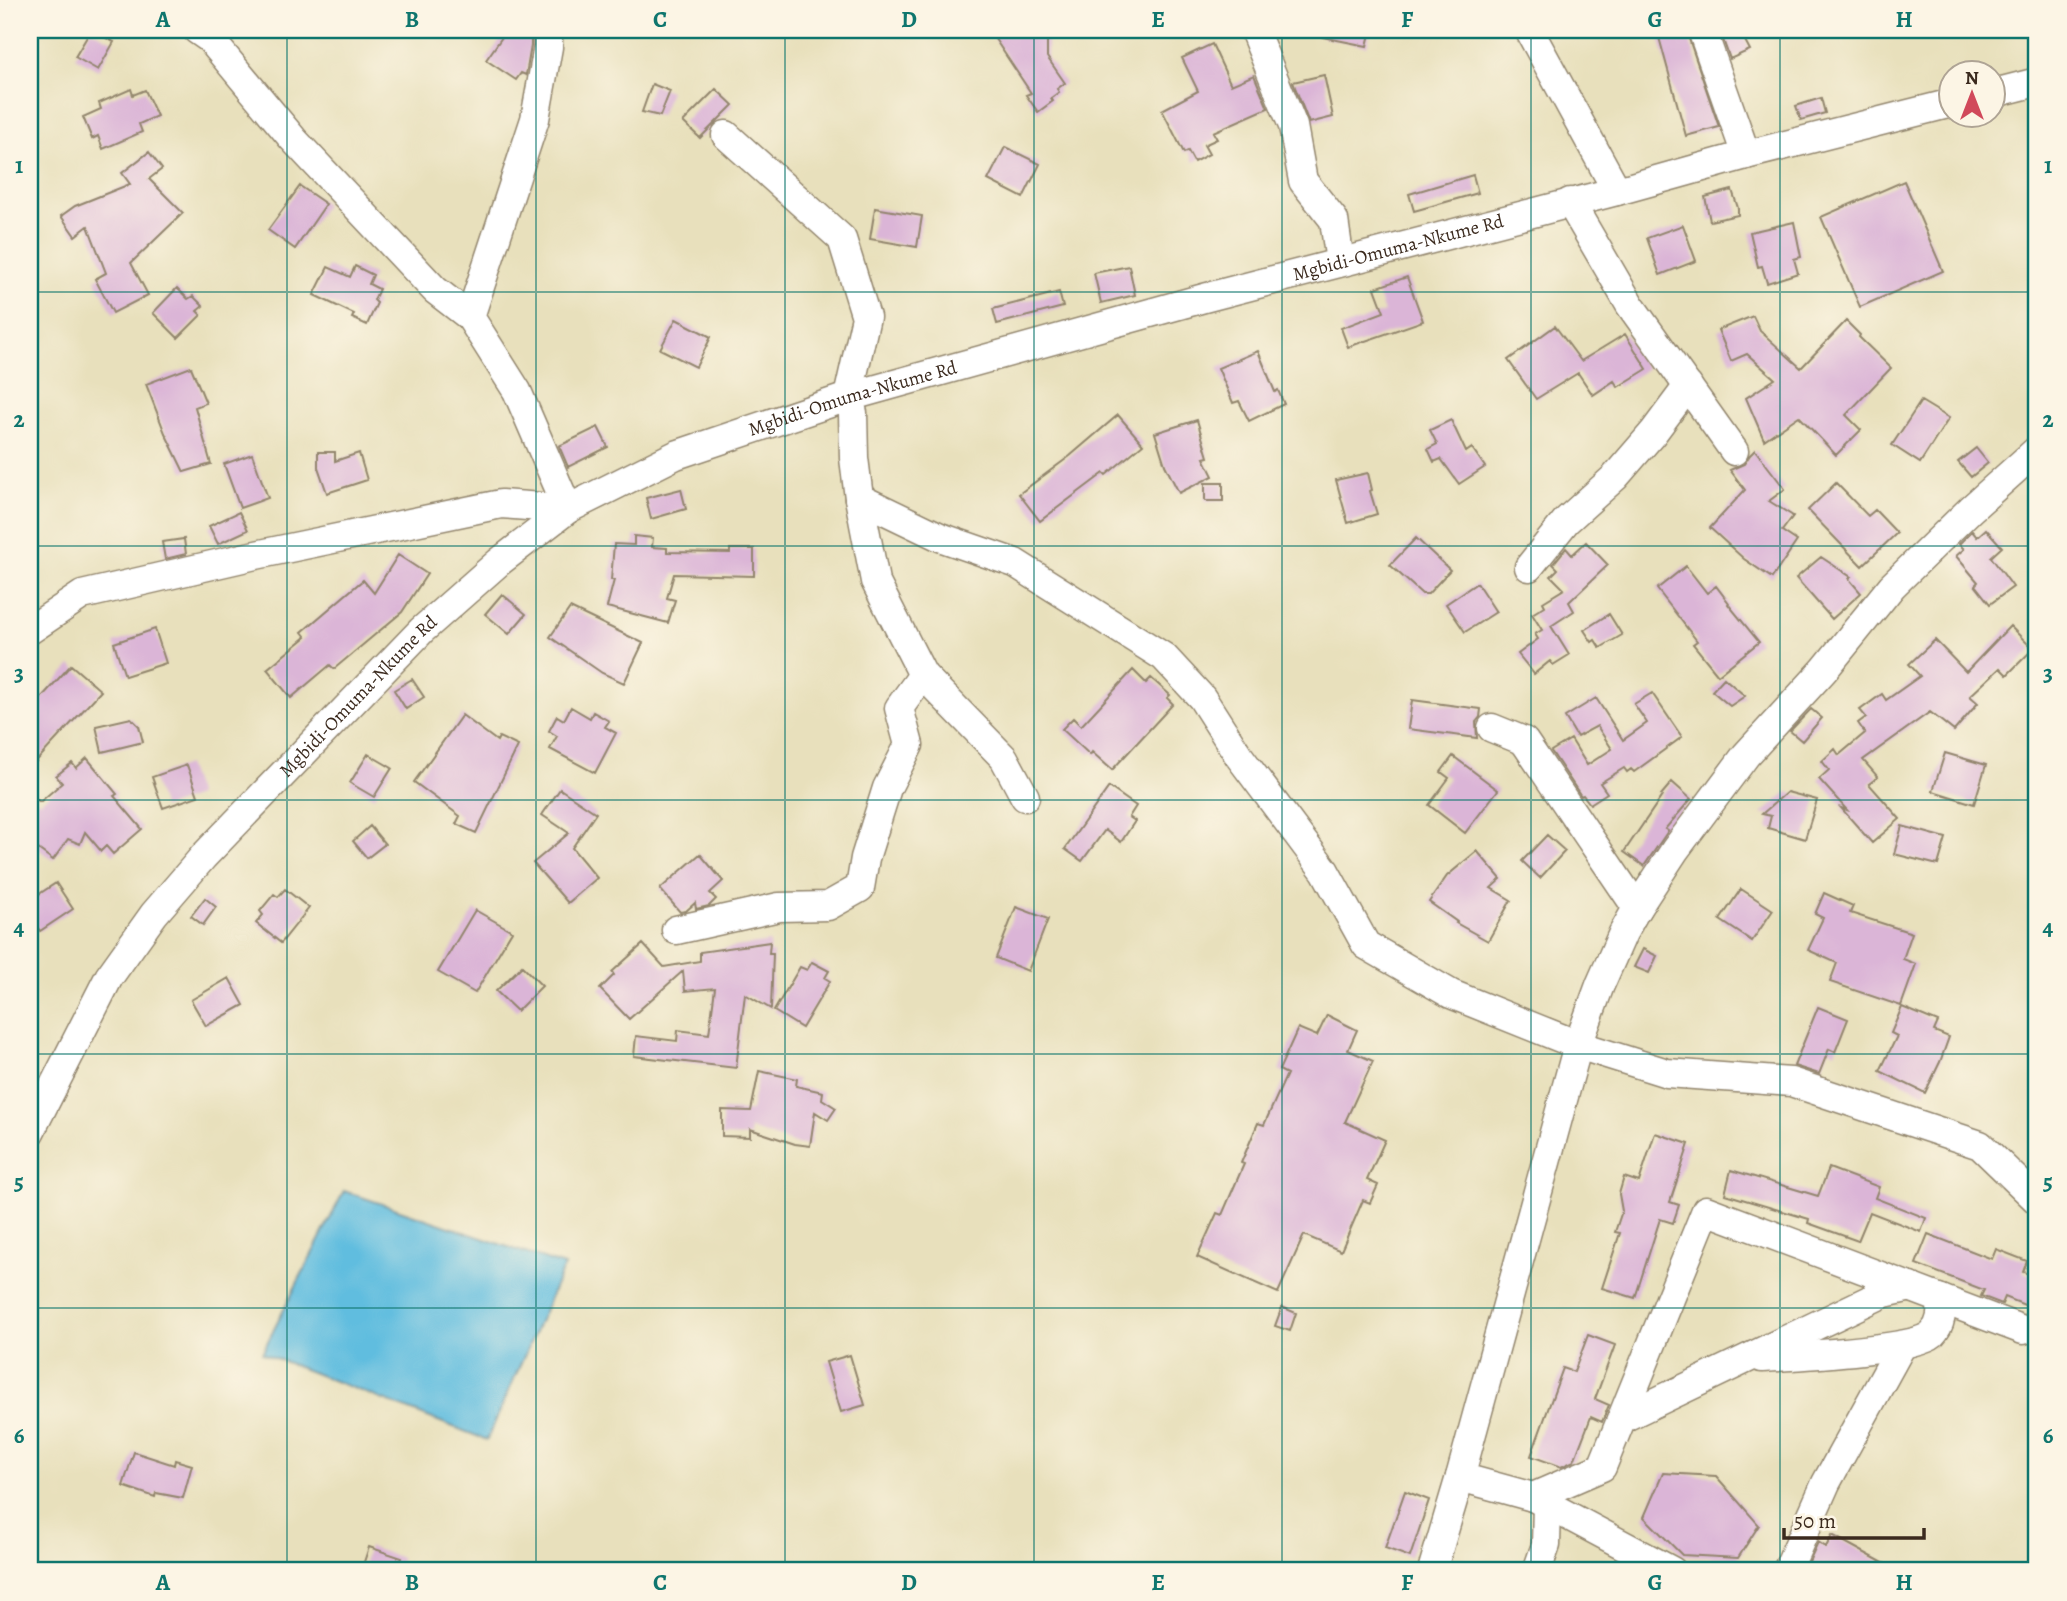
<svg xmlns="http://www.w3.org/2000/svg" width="2067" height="1601" font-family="Alegreya,serif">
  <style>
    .water { fill: #61bddf; stroke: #4e747e; stroke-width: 2 }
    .building { fill: #dbb5d7 }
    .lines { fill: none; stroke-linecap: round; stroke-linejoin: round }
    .minor-casing { stroke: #92856d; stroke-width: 31 }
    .minor { stroke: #fff; stroke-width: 28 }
    .grid { fill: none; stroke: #0f766e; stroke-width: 2; stroke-opacity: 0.55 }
    .labels { text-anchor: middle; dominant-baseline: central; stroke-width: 7; stroke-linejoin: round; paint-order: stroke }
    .street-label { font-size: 19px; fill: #3b2a1e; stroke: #fcf5e5 }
    .neatline { fill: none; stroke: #0f766e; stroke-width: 2.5 }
    .grid-label { font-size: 23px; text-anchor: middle; font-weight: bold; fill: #0f766e }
  </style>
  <rect width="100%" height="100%" fill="#fcf5e5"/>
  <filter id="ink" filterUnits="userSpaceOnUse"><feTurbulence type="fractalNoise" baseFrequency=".0143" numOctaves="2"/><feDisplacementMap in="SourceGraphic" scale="14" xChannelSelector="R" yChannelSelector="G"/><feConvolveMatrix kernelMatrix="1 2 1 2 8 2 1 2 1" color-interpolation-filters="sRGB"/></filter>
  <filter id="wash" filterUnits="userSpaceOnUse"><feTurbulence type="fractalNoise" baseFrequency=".00686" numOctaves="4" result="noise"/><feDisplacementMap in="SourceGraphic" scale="28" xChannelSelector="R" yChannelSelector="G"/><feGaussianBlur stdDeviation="1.57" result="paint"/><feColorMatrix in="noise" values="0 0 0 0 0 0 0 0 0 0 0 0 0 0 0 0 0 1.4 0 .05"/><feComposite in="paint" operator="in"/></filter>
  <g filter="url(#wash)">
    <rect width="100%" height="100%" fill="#e8e0bc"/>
    <path class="water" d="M344,1191L564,1266L487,1440L262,1353Z"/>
    <g id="blocks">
      <path class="building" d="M91,30L114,42L98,70L75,57Z
        M507,30H531V46L526,75L521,73L516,80L486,60Z
        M989,30H1047V57L1065,83L1057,89L1059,92L1051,98L1053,101L1038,112L1026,95L1031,93Z
        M1323,30H1371L1367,46L1322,37Z
        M1657,30H1686L1719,127L1686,136Z
        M1732,30L1735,35L1741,33L1750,50L1730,59L1721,34Z
        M1212,44L1231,85L1254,75L1268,108L1213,132L1217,139L1204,145L1209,154L1194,162L1188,151L1184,153L1162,110L1198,91L1182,58Z
        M1324,75L1333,117L1309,123L1293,82Z
        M652,84L670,91L660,116L642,112Z
        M131,89L133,95L145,90L157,116L139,124L142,132L103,149L98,136L92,139L83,117L101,109L99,103Z
        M716,89L733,105L700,138L683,122Z
        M1821,98L1825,113L1801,120L1796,106Z
        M1005,147L1040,164L1023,198L988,180Z
        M149,152L162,169L149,179L183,213L131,263L148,295L113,313L95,279L106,273L88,226L75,236L61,216L75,206L130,184L122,173Z
        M1473,175L1478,193L1414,211L1409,194Z
        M1904,181L1943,271L1860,307L1821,217Z
        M300,186L326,204L295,249L268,230Z
        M1732,190L1738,208V215L1710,221L1705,197Z
        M875,208L922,216L917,247L870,239Z
        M1794,222L1801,257L1794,259L1798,273L1767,283L1762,266L1758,267L1750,232Z
        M1683,225L1696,261L1660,275L1647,238Z
        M355,266L373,275L369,284L379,289L374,300L377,303L367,325L352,318L354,314L314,295L328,267L350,277Z
        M1129,266L1135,295L1101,303L1094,273Z
        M1407,277L1423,321L1348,347L1341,328L1384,312L1375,288Z
        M177,288L188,299L193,296L203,306L197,311L201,315L178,338L153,313Z
        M1059,292L1063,307L997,324L993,309Z
        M1753,316L1760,331L1801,368L1846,321L1860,335L1859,337L1891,368L1846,415L1861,430L1836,455L1799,416L1764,440L1746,398L1775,379L1747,354L1731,361L1718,330Z
        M676,319L711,337L696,367L660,349Z
        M1555,326L1581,361L1625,334L1647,369L1618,387L1614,381L1593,395L1578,373L1536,399L1508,360Z
        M1258,351L1275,392L1278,390L1284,404L1249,421L1239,401L1233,403L1218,368Z
        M191,367L206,403L195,407L211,464L184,472L165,433L146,384Z
        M1921,401L1949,418L1920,463L1892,445Z
        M1118,415L1143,444L1106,475L1104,473L1040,521L1019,494L1070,456Z
        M1197,420L1208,457L1204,458L1213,476L1179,493L1165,465L1155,433Z
        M1451,420L1466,452L1472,448L1485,467L1459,484L1441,459L1434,462L1428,449L1437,444L1430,430Z
        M598,427L608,447L568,467L559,446Z
        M1976,448L1988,463L1971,477L1958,462Z
        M1755,450L1785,489L1769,501L1793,516L1782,531L1797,541L1772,578L1744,559L1710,528L1745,490L1730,470L1744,464L1750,455Z
        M318,452H335V461L359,453L367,480L327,493L318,467Z
        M252,454L268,498L240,508L224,464Z
        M1368,473L1372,490L1370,491L1377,514L1348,523L1336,480Z
        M1205,483H1223V501H1205Z
        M1836,483L1868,516L1875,510L1897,533L1862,566L1808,510Z
        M681,489L686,509L651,519L646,498Z
        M239,512L248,530L218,544L209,526Z
        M1986,529L2002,547L1991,557L2013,587L1990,604L1975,585L1978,582L1956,556L1964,549L1959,544L1972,531L1977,537Z
        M634,536L653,538L652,547L667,548V552L730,553V549H754V576L674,574L667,598L675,600L668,623L607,607L614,580H611L614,544L634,545Z
        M1416,538L1450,570L1428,594H1422L1390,565Z
        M184,539L186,554L165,559L162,542Z
        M1586,542L1608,565L1569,602L1574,611L1551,626L1569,655L1553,665L1550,661L1534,674L1518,654L1538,639L1535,634L1542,630L1532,614L1545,606L1543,602L1564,589L1551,576L1558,569L1553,564L1566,548L1572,555Z
        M398,555L427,574L402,612L334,669L330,665L291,698L267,669L306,637L302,632L363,580L374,593Z
        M1821,557L1851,577L1849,579L1861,593L1832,619L1796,578Z
        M1686,566L1707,593L1716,586L1729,603L1728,604L1759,642L1718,675L1693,644L1697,641L1657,589Z
        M1477,583L1496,612L1465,632L1446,604Z
        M502,594L526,614L509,634L485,614Z
        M570,608L643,643L624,683L602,673L550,637Z
        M1609,614L1622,635L1600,648L1595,640L1592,642L1584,630Z
        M2010,626L2033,649L2007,675L2000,668L1970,696L1978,703L1954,731L1930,712L1863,760L1878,777L1869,784L1900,819L1872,843L1841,808L1847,810L1819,779L1829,770L1822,761L1835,749L1839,755L1865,733L1858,723L1866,717L1860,710L1882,694L1886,700L1920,676L1909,664L1935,640L1966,672Z
        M155,629L166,663L125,676L114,643Z
        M71,665L101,691L30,768V710Z
        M1133,670L1146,683L1151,678L1170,695L1167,698L1173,704L1112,770L1092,752L1090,755L1062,729L1073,718L1081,726Z
        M1724,678L1745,696L1730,706L1712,691Z
        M412,679L424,697L406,709L394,690Z
        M1652,693L1682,737L1634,772L1631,769L1627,772L1624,768L1600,783L1607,793L1590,804L1583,795L1581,796L1551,751L1571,739L1587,765L1612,749L1597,726L1577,737L1565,717L1596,698L1623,740L1647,723L1634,704Z
        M1412,700L1481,709L1480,717L1476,722L1477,738L1408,729Z
        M571,707L590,718L593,712L609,721L605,727L616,733L595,773L550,749L557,736L549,731L557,716L564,720Z
        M1811,709L1822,718L1802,741L1790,731Z
        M462,715L497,741L499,737L518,746L476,833L456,824L460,816L414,782Z
        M131,718L139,726L143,742L102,752L96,726Z
        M1945,753L1986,765L1974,804L1933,791Z
        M368,754L392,768L374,797L350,783Z
        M1453,756L1498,790L1465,833L1429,805L1449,778L1441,772Z
        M87,758L117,794L114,796L142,829L113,854L106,846L101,851L85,832L80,844L68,839L53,860L30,843V808L36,799L40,802L62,783L56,776L72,763L76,768Z
        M187,765L198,796L163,808L152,777Z
        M1672,782L1691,799L1665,829L1668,831L1644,866L1624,852L1662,796L1661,795Z
        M1109,787L1136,806L1129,817L1135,821L1121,842L1105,830L1082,861L1065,849Z
        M560,789L596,813L572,848L597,878L568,903L533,863L569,833L542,815Z
        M1787,792L1817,800L1805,839L1768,828L1771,816L1762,814Z
        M370,826L385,844L367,858L353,841Z
        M1902,826L1946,838L1938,865L1894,854Z
        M1547,835L1565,851L1540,878L1522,861Z
        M1477,851L1501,879L1491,888L1511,900L1488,941L1456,923L1457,922L1429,902L1447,876Z
        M700,854L723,881L710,893L716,899L709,906L696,909L695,903L686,911L680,912L660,889Z
        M56,883L73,909L40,931L30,916V900Z
        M285,889L309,908L281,943L256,923L263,915L260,911L274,894L278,897Z
        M1741,889L1773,910L1752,941L1720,920Z
        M1824,893L1853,906L1850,913L1912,933L1903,959L1916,964L1901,1006L1830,982L1837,963L1808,950L1823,918L1815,914Z
        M205,898L216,907L203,925L191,916Z
        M1016,907L1048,919L1028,971L996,958Z
        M475,910L512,931L475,993L438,972Z
        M770,942L769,953H773L771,1009L745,994L736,1068L634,1056L636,1036L677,1041L678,1030L709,1034L715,988L685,991L683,971L629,1019L600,989L614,975L612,972L643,944L664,967L700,961V952Z
        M1643,949L1657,956L1649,973L1634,967Z
        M812,962L829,971L825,978L830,981L802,1028L774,1011L800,967L807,970Z
        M522,966L542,986L517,1011L496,991Z
        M229,978L244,1005L206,1026L191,1000Z
        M1818,1007L1848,1019L1835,1052L1829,1049L1819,1074L1794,1066Z
        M1902,1007L1938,1022L1934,1031L1949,1037L1940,1062L1925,1093L1880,1071L1897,1036L1891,1033Z
        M1327,1015L1357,1030L1348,1050L1373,1061L1345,1122L1385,1140L1367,1180L1378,1185L1370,1203L1363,1200L1341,1251L1304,1235L1278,1293L1197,1257L1217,1213L1222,1215L1244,1164L1241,1163L1258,1123L1264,1125L1287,1074L1279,1070L1298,1028L1317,1036Z
        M759,1071L797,1079L796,1086L823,1092L822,1099L836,1108L828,1120L815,1112L810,1146L795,1144L750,1129V1137L722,1136V1110L751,1111Z
        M1655,1133L1689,1144L1670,1202L1679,1205L1673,1223L1660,1219L1635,1298L1602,1288L1620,1233L1615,1232L1622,1211L1619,1194L1624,1177L1639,1182Z
        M1829,1168L1879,1187L1875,1198L1926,1218L1921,1232L1870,1212L1858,1241L1808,1223L1809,1219L1725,1194L1731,1170L1818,1196Z
        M1928,1234L1992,1259L1996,1249L2027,1261L2023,1272L2037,1277V1310L2005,1297L2002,1304L1981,1296L1984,1290L1916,1264Z
        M1282,1307L1296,1313L1290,1331L1275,1326Z
        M1588,1335L1615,1345L1595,1399L1609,1405L1602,1422L1591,1417L1574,1461L1561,1467L1531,1456L1563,1368L1574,1372Z
        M850,1355L865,1405L841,1412L826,1362Z
        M134,1452L174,1465L175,1460L192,1465L183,1498L156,1493L155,1497L123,1486Z
        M1663,1473L1716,1476L1759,1525L1738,1558L1682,1555L1644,1517Z
        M1405,1491L1429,1500L1410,1557L1385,1548Z
        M1832,1535L1898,1571H1812L1806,1568L1818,1542L1826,1547Z
        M369,1547L402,1558L397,1571H361Z"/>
    </g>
  </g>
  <g filter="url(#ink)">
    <use href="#blocks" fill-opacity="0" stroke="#92856d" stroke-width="2"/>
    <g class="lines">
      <defs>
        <g id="minor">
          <path d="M1254,30L1293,126L1303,181L1334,220L1340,262"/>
          <path d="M1529,30L1617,191"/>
          <path d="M1702,30L1746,155"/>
          <path d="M1994,93L2037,82"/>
          <path d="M726,135L842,239L866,317L848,397L853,413L854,458L859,498"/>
          <path d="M1570,202L1630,305L1734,451"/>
          <path d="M470,317L535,119L548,47V30"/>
          <path d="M1529,567L1566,521L1615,477L1653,433L1688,386"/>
          <path d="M30,630L82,595L251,556L501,504L568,509L517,391L470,317L435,290L293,139L210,39L197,30"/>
          <path d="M1492,728L1524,741L1637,908"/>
          <path d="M1025,797L1004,758L923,675L875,581L859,498L940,537L1015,563L1164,657L1202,698L1239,756L1325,871L1366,945L1451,994L1578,1045L1667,1073L1791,1082L1980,1145L2037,1200"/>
          <path d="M676,930L779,907L828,906L860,888L865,858L887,788L909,745L899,708L923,675"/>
          <path id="s1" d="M30,1132L109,977L154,914L203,857L422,630L499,562L568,509L676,455L848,397L1204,298L1617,191L1746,155L1952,103"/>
          <path d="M1762,1358C1792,1356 1914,1350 1932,1334C1942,1324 1942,1311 1941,1299"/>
          <path d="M1623,1418L1884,1293L1911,1287"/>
          <path d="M1460,1477L1533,1497L1602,1467L1706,1210L2023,1330"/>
          <path d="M1533,1497L1672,1571"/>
          <path d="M1432,1571L1460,1477L1578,1045L1600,985L1623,933L1637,908L1675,850L1746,755L1824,670L1892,586L1971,509L2037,450"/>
          <path d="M1537,1571L1546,1545L1547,1504"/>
          <path d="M1787,1571L1826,1483L1902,1345"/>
        </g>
      </defs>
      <use href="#minor" class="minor-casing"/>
      <use href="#minor" class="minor"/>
    </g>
  </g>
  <path class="grid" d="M287,30V1571M536,30V1571M785,30V1571M1034,30V1571M1282,30V1571M1531,30V1571M1780,30V1571M30,292H2037M30,546H2037M30,800H2037M30,1054H2037M30,1308H2037"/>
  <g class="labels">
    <g class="street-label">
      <text stroke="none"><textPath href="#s1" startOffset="1704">Mgbidi-Omuma-Nkume Rd</textPath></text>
      <text stroke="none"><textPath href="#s1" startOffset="1138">Mgbidi-Omuma-Nkume Rd</textPath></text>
      <text stroke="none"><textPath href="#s1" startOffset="550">Mgbidi-Omuma-Nkume Rd</textPath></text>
    </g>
  </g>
  <rect width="2067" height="1601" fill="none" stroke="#fcf5e5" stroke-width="77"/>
  <g transform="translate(1972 94)"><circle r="33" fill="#fcf5e5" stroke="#afa495" stroke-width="2"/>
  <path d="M0-5L12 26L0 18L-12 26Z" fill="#d1495b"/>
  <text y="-10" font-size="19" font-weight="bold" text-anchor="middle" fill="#3b2a1e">N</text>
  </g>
  <path d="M1784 1528v10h140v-10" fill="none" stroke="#3b2a1e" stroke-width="3.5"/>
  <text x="1794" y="1528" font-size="21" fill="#3b2a1e" stroke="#fcf5e5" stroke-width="5" paint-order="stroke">50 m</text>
  <rect x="38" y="38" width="1990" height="1524" class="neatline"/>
  <g class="grid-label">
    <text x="163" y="27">A</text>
    <text x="412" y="27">B</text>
    <text x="660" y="27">C</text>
    <text x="909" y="27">D</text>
    <text x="1158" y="27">E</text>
    <text x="1407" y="27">F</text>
    <text x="1655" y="27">G</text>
    <text x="1904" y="27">H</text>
    <text x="19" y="173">1</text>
    <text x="2048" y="173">1</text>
    <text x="19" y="427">2</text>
    <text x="2048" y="427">2</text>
    <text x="19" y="681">3</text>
    <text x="2048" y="681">3</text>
    <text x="19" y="935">4</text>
    <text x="2048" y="935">4</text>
    <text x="19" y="1189">5</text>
    <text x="2048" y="1189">5</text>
    <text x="19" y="1443">6</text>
    <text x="2048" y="1443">6</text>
    <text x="163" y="1590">A</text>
    <text x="412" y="1590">B</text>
    <text x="660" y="1590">C</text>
    <text x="909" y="1590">D</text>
    <text x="1158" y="1590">E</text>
    <text x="1407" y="1590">F</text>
    <text x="1655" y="1590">G</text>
    <text x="1904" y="1590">H</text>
  </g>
</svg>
